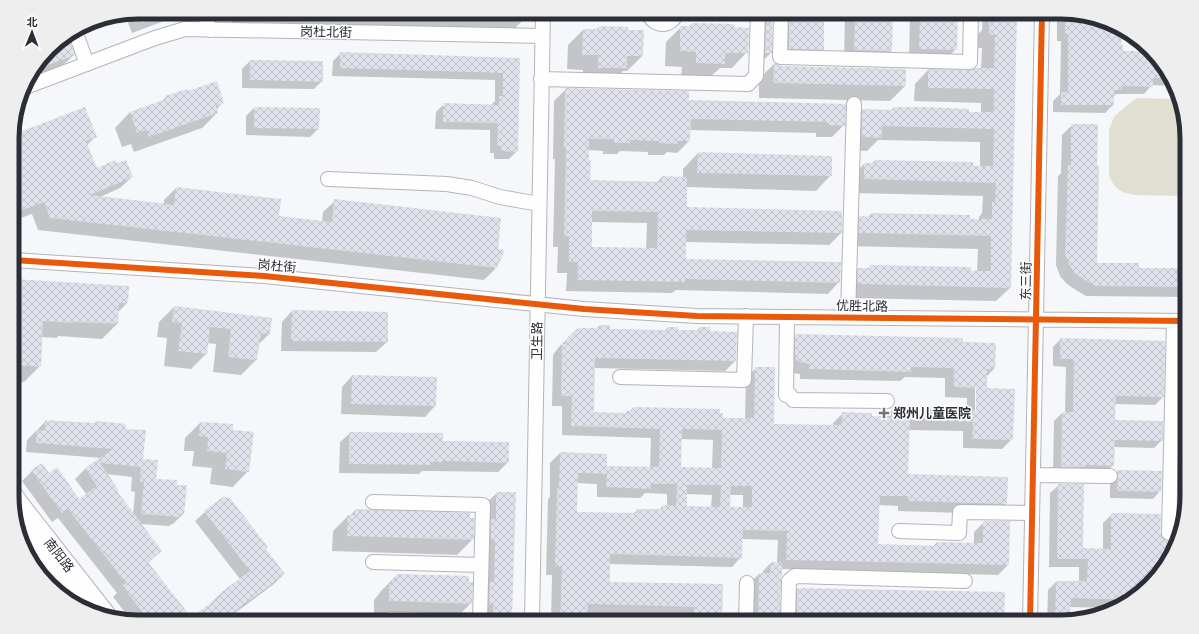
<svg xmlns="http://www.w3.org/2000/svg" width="1199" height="634" font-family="Helvetica,'Noto Sans SC',sans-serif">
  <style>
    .park { fill: #e0dfd1 }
    .shadow { fill: #0003; fill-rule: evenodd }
    .building { fill: url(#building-cross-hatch); fill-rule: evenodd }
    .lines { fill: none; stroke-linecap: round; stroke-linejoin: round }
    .minor-casing { stroke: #b2b4ba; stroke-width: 16 }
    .major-casing { stroke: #b2b4ba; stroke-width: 20 }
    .minor { stroke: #fefefe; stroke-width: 14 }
    .major { stroke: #fefefe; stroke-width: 18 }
    .cycleway-casing { stroke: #fff; stroke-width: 8 }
    .cycleway { stroke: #e8590c; stroke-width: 6 }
    .poi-dot { fill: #72747b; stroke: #fff; stroke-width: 1.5 }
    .labels { text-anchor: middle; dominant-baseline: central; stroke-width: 3; stroke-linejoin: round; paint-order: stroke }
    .street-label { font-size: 13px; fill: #2b2d37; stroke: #fff }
    .poi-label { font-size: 13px; font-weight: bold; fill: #2b2d37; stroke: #fff; text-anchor: start }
    .rim { fill: none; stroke: #2b2d37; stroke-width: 5 }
  </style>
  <defs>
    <pattern id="building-cross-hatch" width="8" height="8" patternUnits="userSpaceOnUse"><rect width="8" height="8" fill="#dfe1eb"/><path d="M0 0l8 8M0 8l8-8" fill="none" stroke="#c0c1ca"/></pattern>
  </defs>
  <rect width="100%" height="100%" fill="#f6f7fa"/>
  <path class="park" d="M1137,98L1177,99L1186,122V196L1135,195L1125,193L1119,190L1114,185L1109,176V130L1114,117L1126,106Z"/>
  <path class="shadow" d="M138,12H180L175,17L132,33L128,23L132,19L123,22L121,15Z
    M219,12H523V20L513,30L231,25L232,18L223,16Z
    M751,12H823V49L811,61L778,60L774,16L771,15V53L759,64L754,19L751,16Z
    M845,12H892L891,51L881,62L844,61Z
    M910,12H957L956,49L945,60L909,59Z
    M983,12H1016L1010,288L996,301L847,298L845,282L858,269H868L871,266L977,272L978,249L846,246V231L860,217H868L871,214L979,220V217L982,213L983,196L850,193L851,178L864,164H871L874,161L980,167V142L878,140L867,151L848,150L849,124L863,110L890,111L893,108L981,113V103L914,101L915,84L928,70L970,72L981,69L982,48H976V36L982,30Z
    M1057,12H1061L1117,25L1123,31H1120V46L1122,52L1166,68L1172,86L1152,85L1144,94H1116L1113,97V105L1105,113L1053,112V101L1060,94L1061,41H1057Z
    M692,24L747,52L732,68H720L709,78H681L682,67L665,66L666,42L681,27H689Z
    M599,27L627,31L642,56L627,71H623L611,83H583V70L567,69L568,45L583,30H595Z
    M67,36L74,55L63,65L29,78L55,43Z
    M341,53L519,59L517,151L509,159H494V153H490V130L435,129L436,112L444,104L491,105L495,101V80L332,76L333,61Z
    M250,61L322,81L314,89L242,88V69Z
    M774,64L780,66L905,86L890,101L759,98V79Z
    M566,89L688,101L844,105V125L832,137H816V133L689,130V141L677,153L667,152L664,155H648V152L620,151L617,154H603V151L588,150L589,181L657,182L662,177L683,178V169L698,153L831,175L816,191L686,187V208L841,233L829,245L685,242V260L839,282L828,294L676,290L672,293L566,291L567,273H557L558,247H553L555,159H553L554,101ZM591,222L647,223L646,249L591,248Z
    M187,93L223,102L216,110L217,113L202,128L134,152L131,144L122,147L115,128L130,112L161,102L166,97Z
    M254,108L318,129L310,137L246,135V116Z
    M1072,125L1096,264L1138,269H1186V297L1086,296L1076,290L1067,284L1060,276L1056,265L1058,176L1061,173L1062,135Z
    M12,136H96L87,145L96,169L117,165L132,177L120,188L100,197L164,204V200L176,188L277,217L322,222L323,212L335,201L496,268L484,280L38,230L32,214L12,221Z
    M13,280L128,287L127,303L118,312L117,324L102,339L58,336L57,338L41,337L40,366L24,382L13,381Z
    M174,307L269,334L258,345L256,360L241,375L213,372L216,344L207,343L206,354L191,369L164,366L167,338L157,337L159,322Z
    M292,311L387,342L376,352L281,351L282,322Z
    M599,326H609V329L664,331L667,328L677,331H696L699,328L709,332L736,333L735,361L725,371L594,368L593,413L625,414L626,412H629L633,408L719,414L722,419H745L746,378L756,368L773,425L833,426V423L843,413L871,417H884L893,409L967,411V398L945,397V378L905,377L900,381L800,379V374L792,373L786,345L796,335L962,343L994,369L986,377V389L1012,439L1002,449L963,448V431L908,430L907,475L1006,504L996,514L898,511V506L878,505L877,545L933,547L936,543L974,544V532L984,522L1008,565L998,575L781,569L779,622H750L751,582L759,574H763V571L771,563H777L778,540L742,539L741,557L732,567L609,564V583L722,585L721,622H685V616L586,614V622H551L552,575H546L548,499L550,497V463L560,453L606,469L650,468L651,438L562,435V406H552L553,355L558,348L577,329H596ZM975,388H977V415H975ZM681,439L713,440L712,469L680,468ZM576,483L597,484V497L640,498L645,493L667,494V506H663L659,510H637L633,514L576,513ZM686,494L712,495L711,508L686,507ZM730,495H743V508H729Z
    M1183,338H1187V371L1174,370L1175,346Z
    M1061,339L1163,397L1155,405L1115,404L1114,421L1162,440L1154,448L1114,447L1113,465L1105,473L1053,474L1054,421L1062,413H1065L1066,367L1053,366V347Z
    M352,376L435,406L425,417L341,414L342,387Z
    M46,421L94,424L96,422L124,430L142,460L155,479L176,486H186L183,514L173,524H172L169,526L140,524L161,551L148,563L191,618L210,604L220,594L240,579L195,521L205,512L265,549L284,574L274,584L231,616L235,622H138L131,620L113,597L117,593L58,518L52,522L22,481L32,471L49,474L79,501L87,495L75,479L85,469L101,458L26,452L27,440ZM106,474L132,477L131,491L135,492L133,514L116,491Z
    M200,423L232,431L248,471L233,487L210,484L212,468L192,466L194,451H184L185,438Z
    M350,433L442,442L508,462L498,472L433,471H422L419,474L339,473L340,442Z
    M1187,441V468L1172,467V452L1180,444H1184Z
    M1118,471L1160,491L1153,499L1110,498V479Z
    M1059,485L1082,549H1103V523L1112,514L1160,533L1165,542L1176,543L1174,552L1131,601L1111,608L1070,607L1069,622H1047L1048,590L1056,582H1079V567H1049L1050,493Z
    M497,493L511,615L505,622H483L486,503Z
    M1187,496L1181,523H1170L1171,507L1179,499H1184Z
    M355,510L473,539L457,555L332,551L333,531L348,516H350Z
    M397,575L471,603L456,618L374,616V600L382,590Z
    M798,589L1003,622H782L783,604Z
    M345,613L353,622H334Z"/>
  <path class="building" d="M138,12H170V13L142,23Z
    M766,12H772V53H765Z
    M789,12H824V50L789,49Z
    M855,12H893L892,51L854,50Z
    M920,12H958L957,50L919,49Z
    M996,12H1017L1011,288L860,284V283H857L858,268H870V265L971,267V271H991V236L859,233V216L871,217V213L970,215V219H992V202H995L996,183L864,179V163H874V160L973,162V166H993L994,129L882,126V138L862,137V109L893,110V107H924L969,109V112H994V89L928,88V69L970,70L976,68H994L995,35H989V22H996Z
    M1065,16H1077L1117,25L1122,29L1121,45H1123V51H1147L1166,68L1169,78H1153V87L1122,86V90H1114V105H1061V92H1068V34H1065Z
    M692,23L734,24V27L749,28L748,53H725V64L696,63V52L680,51V26H692Z
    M598,26L628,27V30H644L643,56H627V68H598V55H582L583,29H598Z
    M68,36L75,55L35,70L55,43Z
    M340,52L520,58L518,152L501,151V146H497L498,123L443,122V103L499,105V96H503V73L340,68Z
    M250,60L323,61V82L250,80Z
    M774,63L780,66L906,69V86L773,83Z
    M217,81L224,103L216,106L218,113L149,137L146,130L137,133L130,112L166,99L165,96L187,89L188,91Z
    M565,88L689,91V100L846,104L845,126L827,125V122L691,119L690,141H677V144L659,143V141L630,140V143H614V139H589V160H591L590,180L661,182L662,176L687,177V207L842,211V233L686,230V259L841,262L840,283L685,279V282L578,280V262H569V236H564L566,148H564ZM592,211L658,212L657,248L592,247Z
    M85,107L97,137L86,141L97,168L115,160L117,163L126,160L133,177L90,195L174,205L176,187L281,199L279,216L332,222L334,199L501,218L498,249L505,250L497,268L50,218L44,202L12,214V135Z
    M254,107L320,108L319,129L254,128Z
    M1071,124H1098L1097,166H1099L1097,263H1139V268H1186V287L1096,286L1086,281L1076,274L1070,266L1065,254L1068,165H1071Z
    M698,152L832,156V176L697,173Z
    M13,279L129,286L128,303H119L118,324L73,322V323L43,321L41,367L18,365L13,361Z
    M174,306L272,318L270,334L261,333L257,360L228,357L231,329L210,327L207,354L178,351L182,323L172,322Z
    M292,310L388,312V342L291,341Z
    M599,325H610V329L667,330V327H678V330H699V327H710V331L737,332L736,361L595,358L594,412L626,413V411H632L633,407L720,409V413H723V418H754L755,367H775L774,424L842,425V412L872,413V416L892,417V408L976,410V388L954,387V368L911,367V372L809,369L810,364L802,363L796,360L795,357V334L963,338V342L996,343L995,369H987V388L1015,389L1013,440L972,439L973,422L910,420L908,474L1008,477L1007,504L907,501L908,496H880L878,544L936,546V542L983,543V521H1010L1009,565L786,560L787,531L743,530L742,558L610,554V582L723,584L722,622H694V607L588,604L587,622H560L562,566H555L557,488H559L560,452L607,454V474V466L659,467L660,429L571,426L572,396H561L562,344H565L568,337L571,334L577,331V328H599ZM682,429L722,430L721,468L681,467ZM578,473L607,474L606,487L651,489V484H677L676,506L663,505V509H637V513L577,512ZM687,485H721L720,507L687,506ZM731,486H752V507H730Z
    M1182,337H1187V363H1182Z
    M1060,338L1165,341L1164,397L1116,396L1115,420L1163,421V441L1115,440L1114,466L1085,465V467H1061L1062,412H1073L1074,359H1060Z
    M352,375L437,377L436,406L351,404Z
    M45,420L95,423L96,421L126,424L125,429L146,430L143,459L158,460L156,479L177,480V485H187L184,514H180V517L141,514L144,482H140L141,467L100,463L118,489L117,491L162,551L148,562L191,617L221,596L219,594L250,571L204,511L223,497L230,498L268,547L266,549L285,574L231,614L237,622H150L122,586L126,583L68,509L62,513L31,470L42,463L49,473L57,467L79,499L97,486L85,468L113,449L36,443L37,430H45Z
    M200,422L233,424V430L254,432L249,472L225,469L227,453L207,451L208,437L199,436Z
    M349,432L443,433V441L509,442V463L442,461V462H430V465L349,464Z
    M1180,443H1187V460H1179Z
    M1118,470L1162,471L1161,492L1117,491Z
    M1058,484H1084L1083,548L1111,549V513L1161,514L1160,533L1162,537L1165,541L1176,542L1174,552L1132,600L1071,598L1070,621L1069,622H1055L1056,581H1087L1088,559H1057Z
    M496,492H516L512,616L503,615L493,613V604H489L490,582H494L495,540H491V519H496Z
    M1178,498H1186L1182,516H1178Z
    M355,509L470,513V518H474V540L347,536L348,515H355Z
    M771,562H782V577L780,581V622H758L759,573H770Z
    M396,574L469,576V582H473L472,604L389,601V584H392V580H396Z
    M797,588L1005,592L1004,622H972V617L797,613Z"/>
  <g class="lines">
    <defs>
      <path id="minor" d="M204,12L210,30
        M648,12C653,28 672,28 677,12
        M781,12L780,57L970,62L971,12
        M75,31L87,64
        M541,79L748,84L756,76L758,12
        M23,88L155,38L185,29L542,36
        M328,179L447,184L472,188L500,197L539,204
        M13,260L264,276L584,309L697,316L1187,321
        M787,317L786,395H790L793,400L887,401
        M848,317L854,104
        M620,377L744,380L746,316
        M1033,475L1110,476
        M373,502L483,505L480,621L498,622
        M899,531L959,533L960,512L1032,513
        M1169,533L1174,321
        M373,562L481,565
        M389,619L480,621
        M532,622L543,12
        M746,622L747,583
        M788,622L789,581L795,576L965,581
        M1030,622L1042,12"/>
      <path id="major" d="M13,494L19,503L106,614
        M23,536L76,604"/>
    </defs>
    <use href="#minor" class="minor-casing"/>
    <use href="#major" class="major-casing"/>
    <use href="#minor" class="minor"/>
    <use href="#major" class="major"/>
    <defs>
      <path id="cycleway" d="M13,260L264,276L584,309L697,316L1187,321
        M1030,622L1042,12"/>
    </defs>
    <use href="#cycleway" class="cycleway-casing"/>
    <use href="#cycleway" class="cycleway"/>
  </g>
  <path class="poi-dot" d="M882 407h4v4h4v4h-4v4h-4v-4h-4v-4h4z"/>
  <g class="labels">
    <g class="street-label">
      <text transform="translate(326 32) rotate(1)">岗杜北街</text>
      <text transform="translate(277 266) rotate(5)">岗杜街</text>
      <text transform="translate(1026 281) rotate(-89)">东三街</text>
      <text transform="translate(862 306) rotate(1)">优胜北路</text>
      <text transform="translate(537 341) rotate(-89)">卫生路</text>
      <text transform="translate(59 555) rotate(52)">南阳路</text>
    </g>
    <g class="poi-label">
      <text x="893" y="413">郑州儿童医院</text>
    </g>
  </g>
  <path d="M0 0H1199V634H0ZM138 19H1061A119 119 0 0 1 1180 138V496A119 119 0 0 1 1061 615H138A119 119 0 0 1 19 496V138A119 119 0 0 1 138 19Z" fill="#eeeeef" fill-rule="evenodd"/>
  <path class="rim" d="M138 19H1061A119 119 0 0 1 1180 138V496A119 119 0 0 1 1061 615H138A119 119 0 0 1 19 496V138A119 119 0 0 1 138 19Z"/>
  <g transform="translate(32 32) rotate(1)" stroke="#ffffff" stroke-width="3" paint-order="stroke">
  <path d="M0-3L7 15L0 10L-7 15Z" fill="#2b2d37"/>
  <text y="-6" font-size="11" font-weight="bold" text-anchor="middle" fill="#2b2d37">北</text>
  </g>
</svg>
